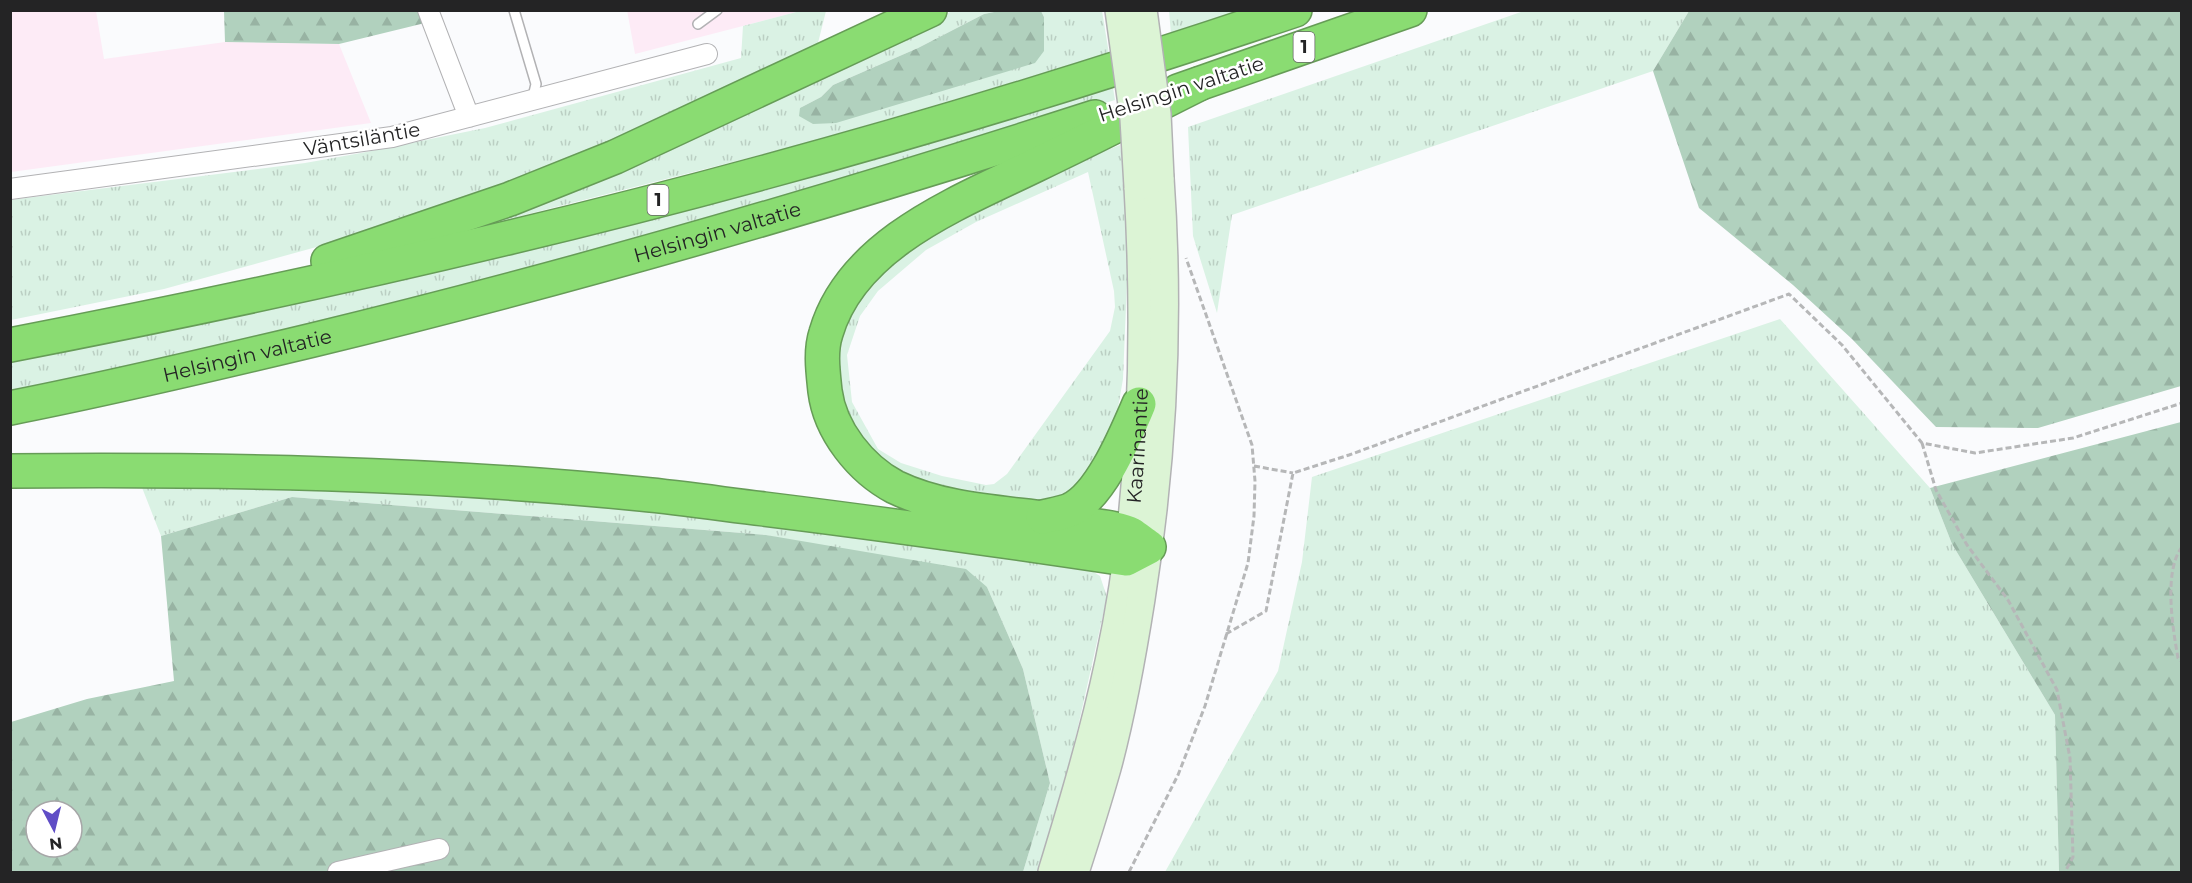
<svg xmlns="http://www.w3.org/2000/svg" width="2192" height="883" font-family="Montserrat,sans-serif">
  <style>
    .industrial { fill: #fdebf6 }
    .grass { fill: url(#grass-tufts); fill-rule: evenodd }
    .forest { fill: url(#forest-firs); fill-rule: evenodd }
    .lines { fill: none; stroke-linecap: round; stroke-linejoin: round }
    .service-casing { stroke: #b2b2b4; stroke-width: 12 }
    .minor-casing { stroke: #b2b2b4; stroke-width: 22 }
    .secondary-casing { stroke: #b2b2b4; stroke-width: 30 }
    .motorway-casing { stroke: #669c57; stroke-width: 36 }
    .path { stroke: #b6b7b8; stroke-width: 3; stroke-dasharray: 6 3; stroke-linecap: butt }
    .service { stroke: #fff; stroke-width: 9 }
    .minor { stroke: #fff; stroke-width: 20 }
    .secondary { stroke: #dcf4d5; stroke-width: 27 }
    .motorway { stroke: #8adc72; stroke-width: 33 }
    .secondary-bridge-casing { stroke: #b2b2b4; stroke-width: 30; stroke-linecap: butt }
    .secondary-bridge { stroke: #dcf4d5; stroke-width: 27 }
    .labels { text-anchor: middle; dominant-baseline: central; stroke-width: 5; stroke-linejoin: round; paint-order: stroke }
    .shield { fill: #fff; stroke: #666; stroke-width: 1.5 }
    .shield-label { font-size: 18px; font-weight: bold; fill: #242425 }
    .street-label { font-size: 20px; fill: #242425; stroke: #fff }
  </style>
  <defs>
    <pattern id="grass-tufts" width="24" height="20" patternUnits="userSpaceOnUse" patternTransform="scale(1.5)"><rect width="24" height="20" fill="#daf2e4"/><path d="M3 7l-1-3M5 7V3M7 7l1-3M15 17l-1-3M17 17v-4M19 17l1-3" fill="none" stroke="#bbcfc3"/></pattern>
    <pattern id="forest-firs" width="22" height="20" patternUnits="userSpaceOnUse" patternTransform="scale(1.5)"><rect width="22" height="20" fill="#b1d1be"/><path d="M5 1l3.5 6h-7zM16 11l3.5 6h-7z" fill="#98b3a3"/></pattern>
  </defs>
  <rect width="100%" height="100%" fill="#fafbfd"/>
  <path class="industrial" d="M627,10L800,11L635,54Z
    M10,11H96L104,59L225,42L339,44L371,123L11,172Z"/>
  <path class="grass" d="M1169,10L1242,11L1171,35Z
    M1527,10L1689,11L1653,71L1232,215L1217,313L1193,236L1188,127Z
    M800,11H826L816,51L469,205L164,289L11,320L10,200L305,163L361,153L485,128L741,58L743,26Z
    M952,11H999L984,14L918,48L833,85L821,97L800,108L1044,17L1041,11H1102L1109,54L803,144L446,235Z
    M1113,88L1115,100L805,193L340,320L11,395V359L801,175Z
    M1120,145L1130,210L1123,379L1116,419L1094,471L1063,499L1022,506L901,476L854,437L831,360L857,294L908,245L1002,191ZM1088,172L1114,291L1115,307L1110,331L1007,474L994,484L986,485L942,476L901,463L878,449L852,402L847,355L860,316L878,291L926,250L976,222Z
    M1780,319L1930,488L1952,544L2055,715L2059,872H1165L1278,671L1302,562L1312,477Z
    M141,485H292L582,501L1087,568L1100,576L1107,597L1063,794L1038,872H1023L1050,783L1023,669L987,587L766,535L292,497L161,536Z"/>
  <path class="forest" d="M224,11H420L425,23L339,44L225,42Z
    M999,11H1041L1044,17V51L1035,63L836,123L813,124L799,116L800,108L821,97L833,85L918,48L984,14Z
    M1689,11H2181V386L2038,428L1936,427L1852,339L1793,285L1699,208L1653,71Z
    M2181,422V872H2059L2055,715L1952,544L1930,488Z
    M292,497L766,535L966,569L987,587L1023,669L1050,783L1023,872H11V722L87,699L174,681L161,536ZM36,811H72V847H36Z"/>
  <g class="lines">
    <defs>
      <path id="service" d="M514,10L536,84L532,101
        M698,24L717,10"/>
      <path id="minor" d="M428,10L469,117
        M10,189L392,137L707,54
        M338,872L439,849"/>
      <g id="secondary">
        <path id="s1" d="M1052,872C1073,803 1094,733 1109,662C1142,510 1147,342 1138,187"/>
        <path d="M1075,872C1086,838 1097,803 1107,768C1122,713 1132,656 1141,599C1163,459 1170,319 1160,178"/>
      </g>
      <g id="motorway">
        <path d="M1178,91L1410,10"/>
        <path d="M328,261L510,199L615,157L930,10"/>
        <path d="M10,345C264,296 516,240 765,172C943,124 1120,69 1295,10"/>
        <path id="s2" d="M10,408C112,388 213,364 313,340C577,276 837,200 1095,117"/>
        <path d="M10,471C221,469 431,473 641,494C682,498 723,504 764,509C885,524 1006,541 1126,559L1149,547C1143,543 1137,538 1131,534C1118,527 1092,526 1077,523C1018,512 951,514 895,487C861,469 830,431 825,391C823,372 820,351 826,333C852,243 960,202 1036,165C1091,139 1145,111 1199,84"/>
        <path d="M1043,517C1051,515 1062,513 1070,510C1101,496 1126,434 1139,404"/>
      </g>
    </defs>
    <use href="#service" class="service-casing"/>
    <use href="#minor" class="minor-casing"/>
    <use href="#secondary" class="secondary-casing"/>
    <use href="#motorway" class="motorway-casing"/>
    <path class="path" d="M1922,443L1936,490L1967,545L2008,600L2057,690L2070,758L2073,857L2065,872
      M1254,466L1293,473
      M2182,547C2163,571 2173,630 2178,658L2182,662
      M1226,634L1266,611L1293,473L1349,455L1789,294L1842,345L1922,443L1975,453L2073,438L2182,403
      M1129,872L1178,775L1205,706L1248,563L1254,516L1255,481L1252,445L1186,258"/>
    <use href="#service" class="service"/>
    <use href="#minor" class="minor"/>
    <use href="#secondary" class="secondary"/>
    <use href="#motorway" class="motorway"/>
    <defs>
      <path id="secondary-bridge" d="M1119,10L1134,119L1138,187
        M1143,10L1157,114L1160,178"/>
    </defs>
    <use href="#secondary-bridge" class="secondary-bridge-casing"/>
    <use href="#secondary-bridge" class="secondary-bridge"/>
  </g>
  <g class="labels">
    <g class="shield">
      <rect x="1293.5" y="32" width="21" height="30" rx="4.5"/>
      <rect x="647.5" y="185" width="21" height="30" rx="4.5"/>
    </g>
    <g class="shield-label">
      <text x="1304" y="47">1</text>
      <text x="658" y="200">1</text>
    </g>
    <g class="street-label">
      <text transform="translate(1181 89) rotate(-18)">Helsingin valtatie</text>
      <text transform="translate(362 139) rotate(-10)">Väntsiläntie</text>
      <text stroke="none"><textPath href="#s2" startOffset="729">Helsingin valtatie</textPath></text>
      <text stroke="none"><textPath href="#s2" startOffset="243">Helsingin valtatie</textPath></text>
      <text stroke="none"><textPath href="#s1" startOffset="436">Kaarinantie</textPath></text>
    </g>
  </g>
  <rect width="2192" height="883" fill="none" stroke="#242425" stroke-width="24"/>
  <g transform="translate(54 829) rotate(173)"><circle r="28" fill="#ffffff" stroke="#a7a7a8" stroke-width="1.5"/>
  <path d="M0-4.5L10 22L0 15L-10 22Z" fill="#5f4dc6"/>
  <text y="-9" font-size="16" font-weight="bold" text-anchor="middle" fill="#242425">N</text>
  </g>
</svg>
